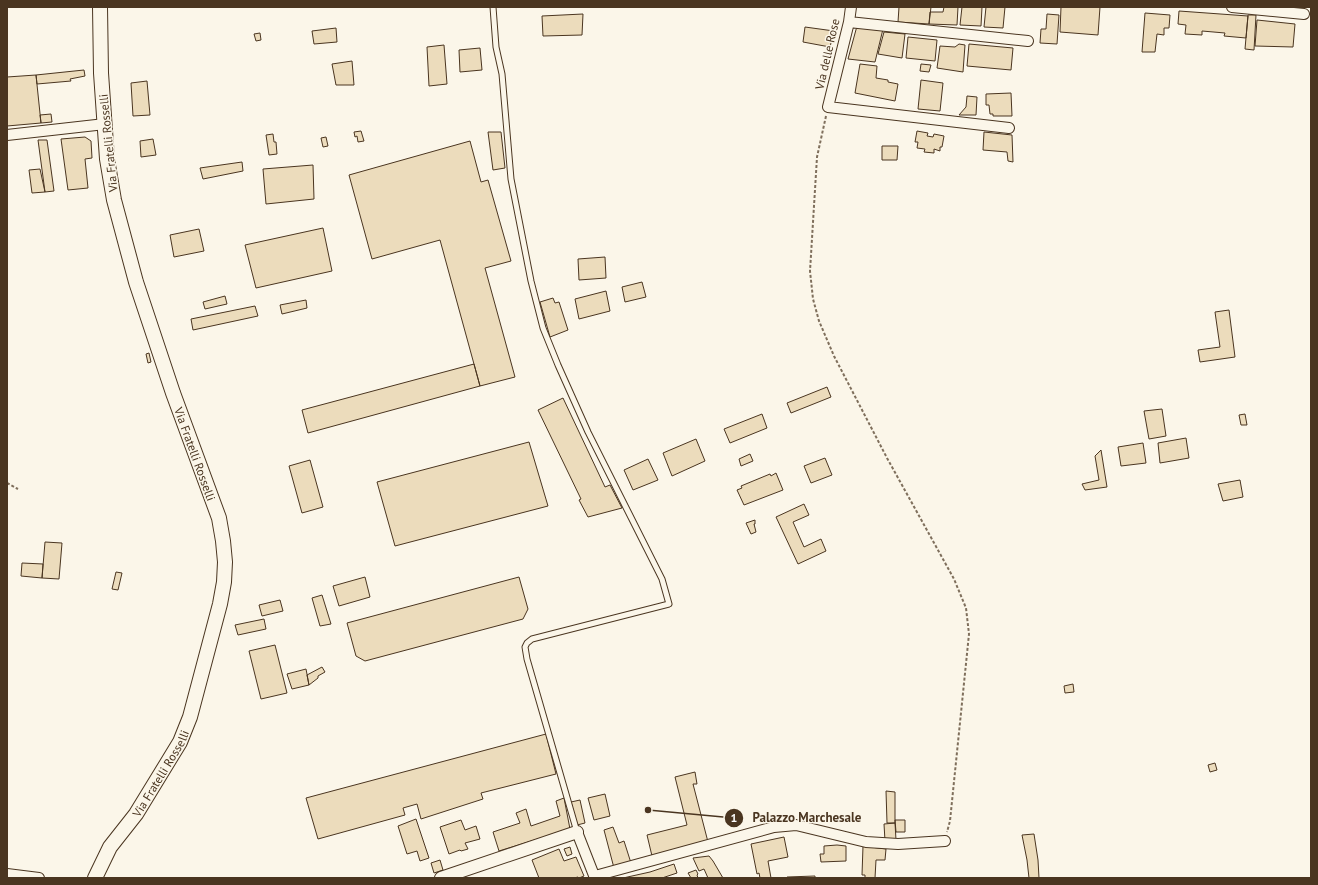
<svg xmlns="http://www.w3.org/2000/svg" width="1318" height="885" font-family="'PT Sans',sans-serif">
  <style>
    .building { fill: #ecdcbc; stroke: #4a3520 }
    .lines { fill: none; stroke-linecap: round; stroke-linejoin: round }
    .service-casing { stroke: #4a3520; stroke-width: 7 }
    .minor-casing { stroke: #4a3520; stroke-width: 12 }
    .tertiary-casing { stroke: #4a3520; stroke-width: 14 }
    .secondary-casing { stroke: #4a3520; stroke-width: 16 }
    .path { stroke: #7f6f5c; stroke-width: 2; stroke-dasharray: 3 2; stroke-linecap: butt }
    .service { stroke: #fbf6e9; stroke-width: 5 }
    .minor { stroke: #fbf6e9; stroke-width: 10 }
    .tertiary { stroke: #fbf6e9; stroke-width: 12 }
    .secondary { stroke: #fbf6e9; stroke-width: 14 }
    .labels { text-anchor: middle; dominant-baseline: central; stroke-width: 3; stroke-linejoin: round; paint-order: stroke }
    .street-label { font-size: 12px; fill: #4a3520; stroke: #fbf6e9 }
    .leader { fill: none; stroke: #4a3520; stroke-width: 1.5 }
    .callout-dot { fill: #4a3520; stroke: #fbf6e9; stroke-width: 1.5 }
    .mark-label { font-size: 12px; text-anchor: middle; font-weight: bold; fill: #fff }
    .callout-label { font-size: 13px; text-anchor: middle; font-weight: bold; fill: #4a3520; stroke: #fbf6e9; stroke-width: 3; stroke-linejoin: round; paint-order: stroke }
  </style>
  <rect width="100%" height="100%" fill="#fbf6e9"/>
  <path class="building" d="M899,7H931L929,24L898,22Z
    M944,7H958L957,25L929,24L930,12H943Z
    M962,7H982L981,26L960,25Z
    M986,7H1005L1003,28L984,27Z
    M1061,7H1100L1098,35L1060,32Z
    M1179,11L1248,16L1246,38L1224,36L1225,33L1202,31V35L1185,34L1186,25L1178,24Z
    M1145,13L1170,15L1169,28H1164V35L1157,34L1155,52H1142Z
    M583,14L582,35L543,36L542,16Z
    M1047,14L1059,15L1057,44L1040,43L1041,29H1046Z
    M1248,15H1256L1254,50L1245,49Z
    M1257,20L1295,24L1293,47L1255,46Z
    M857,26L883,29L875,62L848,59Z
    M805,27L834,31L830,47L803,42Z
    M336,28L337,42L314,44L312,31Z
    M884,32L905,34L902,58L878,54Z
    M260,33L261,40L256,41L254,34Z
    M908,37L937,40L935,61L906,58Z
    M959,44L965,45L963,72L937,68L940,46L955,47Z
    M969,44L1013,48L1011,70L967,66Z
    M444,45L447,84L429,86L427,47Z
    M480,48L482,70L460,72L459,50Z
    M352,61L354,85H336L332,64Z
    M860,64L877,66L876,78L888,80V82L898,84L895,101L855,93Z
    M921,64L931,65L929,72L920,71Z
    M84,70L85,76L70,79L71,81L37,84L36,75Z
    M36,75L41,123L7,126V77Z
    M921,80L943,83L940,111L918,109Z
    M147,81L150,115L133,116L131,83Z
    M1011,93L1012,116H993V114H990L989,105H986V94Z
    M967,96L977,97L976,115H959L966,107Z
    M51,114L52,122L41,123L40,115Z
    M361,131L364,141L358,142L357,136L355,137L354,132Z
    M917,131L928,133L927,136L933,137L934,134L944,136L942,147H940V151L934,149V153L924,152L925,149L917,148L918,142H915Z
    M488,132H501L505,168L493,170Z
    M984,132L1012,135L1013,162L1008,161L1007,152L983,150Z
    M273,134L274,142H276L277,154L269,155L266,135Z
    M85,137L91,141L92,158L85,159L88,188L68,190L61,139Z
    M326,137L328,146L323,147L321,138Z
    M153,139L156,155L141,157L140,141Z
    M38,140H47L54,191L45,192Z
    M470,141L481,182L488,180L511,261L485,268L515,377L480,386L440,240L372,259L349,175Z
    M882,146H898L897,160H882Z
    M242,162L243,171L203,179L200,168Z
    M313,165L314,199L266,204L263,169Z
    M40,169L45,192L32,193L29,170Z
    M323,228L332,271L256,288L245,245Z
    M199,229L204,251L174,257L170,235Z
    M605,257L606,278L579,280L578,259Z
    M642,282L646,297L625,302L622,287Z
    M606,291L610,311L579,319L575,299Z
    M225,296L227,304L205,309L203,302Z
    M553,298L555,303L559,302L568,330L550,337L540,302Z
    M306,300L307,308L282,314L280,305Z
    M255,306L258,316L193,330L191,319Z
    M1229,310L1235,357L1200,362L1198,350L1220,347L1215,312Z
    M149,353L151,362L148,363L146,354Z
    M474,364L480,386L308,433L302,410Z
    M827,387L831,397L791,413L787,403Z
    M563,398L605,487L610,485L622,508L588,517L579,500L581,499L538,410Z
    M1162,409L1166,436L1149,439L1144,411Z
    M762,414L767,428L730,443L724,429Z
    M1245,414L1247,425H1241L1239,415Z
    M1186,438L1189,458L1160,463L1158,443Z
    M696,439L705,461L672,476L663,453Z
    M529,442L548,506L395,546L377,482Z
    M1143,443L1146,463L1121,466L1118,447Z
    M1101,450L1107,487L1085,490L1082,484L1099,480L1095,456Z
    M750,454L753,461L741,466L739,459Z
    M825,458L832,475L811,483L804,466Z
    M648,459L658,480L633,490L624,470Z
    M310,460L323,507L302,513L289,466Z
    M776,473L783,490L744,505L737,490L742,488L741,486L770,474L771,476Z
    M1240,480L1243,497L1223,501L1218,484Z
    M804,504L809,515L793,522L804,547L821,539L826,551L798,564L776,517Z
    M755,520V524H754L756,532L751,534L746,523Z
    M45,542L62,543L59,579L42,578Z
    M22,563L43,564L42,578L21,576Z
    M116,572L122,573L118,590L112,589Z
    M365,577L370,597L339,606L333,586Z
    M519,577L528,609L523,619L365,661L356,656L347,623Z
    M322,595L331,624L320,626L312,598Z
    M280,600L283,611L262,616L259,605Z
    M264,619L266,629L238,635L235,625Z
    M275,645L287,693L261,699L249,651Z
    M322,667L325,672L318,676V678L309,685L307,675Z
    M306,669L309,685L292,689L287,674Z
    M1073,684L1074,692L1065,693L1064,686Z
    M546,734L556,774L481,793L483,799L421,819L417,804L403,808L405,815L318,839L306,798Z
    M1215,763L1217,770L1210,772L1208,765Z
    M695,772L697,784H693L708,842L652,856L647,835L687,825L675,777Z
    M886,791L895,792V823H887Z
    M605,794L610,816L594,820L588,798Z
    M564,798L570,829L499,851L493,832L520,823L516,813L526,809L531,826L560,816L556,801Z
    M580,800L585,823L577,825L571,802Z
    M416,819L429,858L420,861L417,851L407,854L398,826Z
    M461,820L465,830L476,826L480,839L465,843L468,849L461,851L460,850L449,854L440,827Z
    M895,820H905V832H896Z
    M895,823L896,840L885,841L884,824Z
    M613,827L619,843L624,841L631,863L614,868L604,830Z
    M1034,834L1038,860L1039,878H1029L1027,860L1022,835Z
    M784,837L788,857L768,861L771,878H760L759,873L757,874L751,844Z
    M837,845L846,846V861L821,862L820,854H824V846Z
    M863,846L886,849L885,860H876L875,878H865V875H862Z
    M570,847L572,854L567,856L564,849Z
    M559,849L564,861L576,857L584,876L579,878L578,877L574,878H539L532,860Z
    M709,856L713,861L723,878H708L704,869L699,871L693,858Z
    M440,860L443,870L434,873L431,863Z
    M674,864L677,873L662,878H623L650,872Z
    M696,870L698,874L697,875L698,878H691L688,873Z
    M815,876V878H787V877Z"/>
  <g class="lines">
    <defs>
      <path id="service" d="M493,7L496,47L502,74L511,179L531,281L543,328L558,365L588,432L662,579L669,604L532,639L527,643L525,647L527,659L577,832"/>
      <path id="minor" d="M851,7L849,22L828,107L1009,128
        M1232,7L1304,14
        M849,22L1028,41
        M7,135L105,124
        M577,832L595,878
        M7,874L39,878
        M595,876L774,827L796,825L866,842L898,844L945,841"/>
      <path id="tertiary" d="M441,878L577,832"/>
      <g id="secondary">
        <path id="s1" d="M95,878L110,847L136,814L180,742L190,717L220,604L224,582L225,562L223,541L219,518L173,393L136,282L114,200L107,159L101,73L100,7"/>
      </g>
    </defs>
    <use href="#service" class="service-casing"/>
    <use href="#minor" class="minor-casing"/>
    <use href="#tertiary" class="tertiary-casing"/>
    <use href="#secondary" class="secondary-casing"/>
    <path class="path" d="M826,116L817,157L810,271L813,299L819,321L834,356L887,458L954,579L966,608L969,634L950,821L947,832
      M7,483L18,489"/>
    <use href="#service" class="service"/>
    <use href="#minor" class="minor"/>
    <use href="#tertiary" class="tertiary"/>
    <use href="#secondary" class="secondary"/>
  </g>
  <g class="labels">
    <g class="street-label">
      <text transform="translate(827 54) rotate(-77)">Via delle Rose</text>
      <text transform="translate(108 143) rotate(-96)">Via Fratelli Rosselli</text>
      <text transform="translate(195 454) rotate(70)">Via Fratelli Rosselli</text>
      <text stroke="none"><textPath href="#s1" startOffset="124">Via Fratelli Rosselli</textPath></text>
    </g>
  </g>
  <path class="leader" d="M648 810L734 818"/>
  <g class="callout-dot">
    <circle cx="648" cy="810" r="4"/>
    <circle cx="734" cy="818" r="10"/>
  </g>
  <g class="mark-label">
    <text x="734" y="822">1</text>
  </g>
  <g class="callout-label">
    <text x="807" y="822">Palazzo Marchesale</text>
  </g>
  <rect width="1318" height="885" fill="none" stroke="#4a3520" stroke-width="16"/>
</svg>
